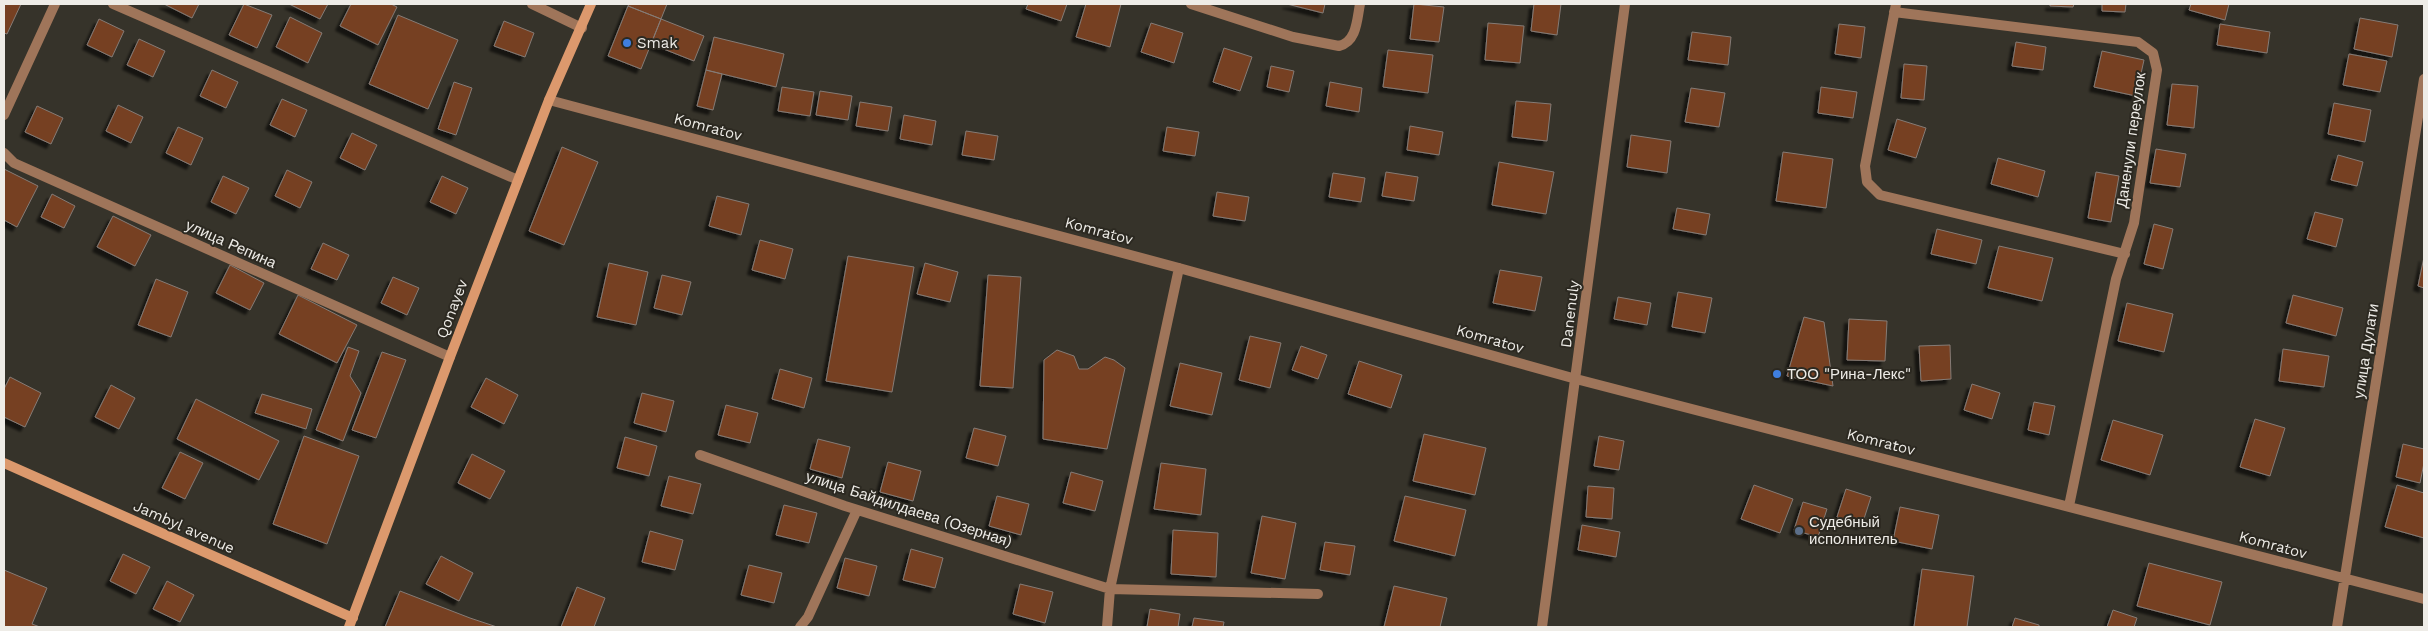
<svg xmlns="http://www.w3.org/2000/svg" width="2428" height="631" font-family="'Work Sans',sans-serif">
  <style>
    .building { fill: #764020; stroke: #857b76; filter: url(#shadow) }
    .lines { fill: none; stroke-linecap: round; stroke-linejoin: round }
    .street { stroke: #9f755a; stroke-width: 10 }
    .secondary { stroke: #dc996d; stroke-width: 10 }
    .shop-dot { fill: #3f7fe0; stroke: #2c2921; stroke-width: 2 }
    .service-dot { fill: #5c6f8a; stroke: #2c2921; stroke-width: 2 }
    .labels { text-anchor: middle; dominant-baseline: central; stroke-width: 4; stroke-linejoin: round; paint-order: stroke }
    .poi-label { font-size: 15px; fill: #eeece7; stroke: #2c2921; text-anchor: start }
    .street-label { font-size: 15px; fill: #eeece7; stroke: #2c2921 }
  </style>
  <defs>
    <filter id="shadow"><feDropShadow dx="-4.5" dy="4.5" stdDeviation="1" flood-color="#0009"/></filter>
  </defs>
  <rect width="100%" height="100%" fill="#36332a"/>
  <path class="building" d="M4,4H21L7,34L4,33Z
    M164,4H199L192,18Z
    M244,4L272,15L257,48L229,35Z
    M289,4H328L320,19Z
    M351,4H391L397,7L378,45L340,26Z
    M629,4H667L661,19L628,6Z
    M1028,4H1067L1061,21L1026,9Z
    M1086,4H1121L1110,47L1076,37Z
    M1287,4H1325L1323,13Z
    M1414,4L1444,7L1439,42L1410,39Z
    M1534,4H1561L1557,35L1531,31Z
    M2050,4H2074L2073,7L2050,6Z
    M2102,4H2126L2125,12L2102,11Z
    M2191,4H2229L2225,20L2189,10Z
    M628,6L661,19L641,69L608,56Z
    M398,15L458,40L428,109L369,84Z
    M290,17L322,33L308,63L276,47Z
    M2360,18L2398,25L2392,57L2354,49Z
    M99,19L124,31L112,57L87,45Z
    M661,19L704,36L694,61L651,44Z
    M504,21L534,33L525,57L494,46Z
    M1151,23L1183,33L1174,63L1141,52Z
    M1488,23L1524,26L1520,63L1485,60Z
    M1839,24L1865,27L1861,58L1835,54Z
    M2220,24L2270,32L2267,53L2217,45Z
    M1692,32L1731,37L1728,65L1688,60Z
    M714,37L784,54L776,87L706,70Z
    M139,39L165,51L153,77L127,65Z
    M2016,42L2046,47L2043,70L2012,66Z
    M1224,48L1252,57L1240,91L1213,82Z
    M1388,50L1433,55L1428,93L1383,87Z
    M2102,51L2144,60L2136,96L2094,87Z
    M2349,54L2387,61L2380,92L2343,85Z
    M1904,64L1927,66L1924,100L1901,98Z
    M1271,66L1294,71L1289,92L1267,87Z
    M212,70L238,82L226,108L200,96Z
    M706,70L722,74L713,110L697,106Z
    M454,82L472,88L456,135L438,129Z
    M1330,82L1362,88L1359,112L1326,106Z
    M2172,84L2198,86L2194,128L2167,125Z
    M782,87L814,92L810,116L778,111Z
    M1821,87L1857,92L1853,118L1818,113Z
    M1691,88L1725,93L1719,127L1685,122Z
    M820,91L852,96L848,120L816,115Z
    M282,99L307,110L295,137L270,125Z
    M1516,101L1551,104L1547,141L1512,137Z
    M860,102L892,107L888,131L856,126Z
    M2334,103L2371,110L2365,142L2328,134Z
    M118,105L143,117L131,143L106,131Z
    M37,106L63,118L51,144L25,132Z
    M904,115L936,121L932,145L900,139Z
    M1897,119L1926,128L1916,158L1888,150Z
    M1410,126L1443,132L1439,155L1407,150Z
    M178,127L203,138L191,165L166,153Z
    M1167,127L1199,132L1195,156L1163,151Z
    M966,131L998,136L994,160L962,155Z
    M352,133L377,145L365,170L340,158Z
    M1631,135L1671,141L1667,173L1627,167Z
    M562,147L598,162L564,245L529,231Z
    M2156,149L2186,154L2180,187L2150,183Z
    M1783,152L1833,159L1826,208L1776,201Z
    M2338,155L2363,162L2357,186L2331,180Z
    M1998,158L2045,171L2038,197L1991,184Z
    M1499,162L1554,172L1546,214L1492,205Z
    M4,169L38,186L17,227L4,220Z
    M287,170L312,182L300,208L275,196Z
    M1386,172L1418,177L1414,201L1382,196Z
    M2096,172L2119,176L2111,222L2088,218Z
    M1333,173L1365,178L1361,202L1329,197Z
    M223,176L249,188L236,214L211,202Z
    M442,176L468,188L456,214L430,202Z
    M1217,192L1249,197L1245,221L1213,216Z
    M52,194L75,206L64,228L41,217Z
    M717,196L749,204L741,235L709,226Z
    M1677,208L1710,214L1706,235L1673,229Z
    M2315,212L2343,219L2336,247L2307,239Z
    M113,216L151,235L135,266L97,247Z
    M2154,224L2173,229L2163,269L2144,264Z
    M1937,229L1982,240L1976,264L1931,254Z
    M760,240L793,249L785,279L752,270Z
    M323,243L349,255L337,280L311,269Z
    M1999,246L2053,258L2042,301L1988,288Z
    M848,256L914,267L892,392L826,381Z
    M2424,257V288L2418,286Z
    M609,263L648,272L636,325L597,317Z
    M925,263L958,272L950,302L917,294Z
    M230,265L264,283L250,310L216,293Z
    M1500,270L1542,277L1535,311L1493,303Z
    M662,275L691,282L682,315L654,308Z
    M988,275L1021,277L1013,388L980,386Z
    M393,277L419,288L407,315L381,303Z
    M156,279L188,292L171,337L138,325Z
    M1678,292L1712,298L1705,333L1672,327Z
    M298,295L357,325L337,363L279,334Z
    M2293,295L2343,308L2336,336L2286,323Z
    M1618,297L1651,303L1647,325L1614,319Z
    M2127,303L2173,314L2164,352L2118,341Z
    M1804,317L1824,322L1833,386L1787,376Z
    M1849,319L1887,321L1885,361L1847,360Z
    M1250,336L1281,343L1270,388L1239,380Z
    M1950,345L1951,379L1921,381L1919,346Z
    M1301,346L1327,355L1318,379L1292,370Z
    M348,347L359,351L350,376L361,393L343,441L316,430Z
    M2283,349L2329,356L2324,387L2279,381Z
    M1057,350L1074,356L1079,369H1088L1105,357L1114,360L1125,368L1107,449L1043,439L1044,360Z
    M382,352L406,360L376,438L352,430Z
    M1359,361L1402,375L1391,408L1348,394Z
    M1180,363L1222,373L1212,415L1170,406Z
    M780,369L812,378L804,408L772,399Z
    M10,377L41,393L25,427L4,417V389Z
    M486,378L518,395L504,424L471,407Z
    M1972,384L2000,393L1992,419L1964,410Z
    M111,385L135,398L119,429L95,417Z
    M642,393L674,401L666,432L634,423Z
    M262,394L312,409L306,429L255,413Z
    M196,399L279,441L259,480L177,439Z
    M2034,402L2055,406L2049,435L2028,430Z
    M726,405L758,413L750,443L718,435Z
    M2255,419L2285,428L2270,476L2240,467Z
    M2113,420L2163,435L2150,475L2101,460Z
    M974,428L1006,436L998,466L966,458Z
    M1424,434L1486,448L1475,495L1413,481Z
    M304,436L359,456L327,544L273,524Z
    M1599,436L1624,441L1619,470L1594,466Z
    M625,437L657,446L649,476L617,468Z
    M818,439L850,447L842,478L810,469Z
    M2403,444L2424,449V463L2420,483L2396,477Z
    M180,452L203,463L185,499L162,488Z
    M472,454L505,471L490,499L458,483Z
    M888,462L921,471L913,501L880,492Z
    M1161,463L1206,469L1201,515L1154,509Z
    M1071,472L1103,481L1095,511L1063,503Z
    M669,476L701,484L693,514L661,506Z
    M1754,485L1793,499L1780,533L1741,519Z
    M2397,485L2424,493V538L2385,527Z
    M1588,486L1614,488L1612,519L1586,517Z
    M1846,489L1871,497L1862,525L1837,517Z
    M997,496L1029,504L1021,535L989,526Z
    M1405,496L1466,510L1455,556L1394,541Z
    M1803,502L1827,509L1818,537L1794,530Z
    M784,505L817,513L809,543L776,535Z
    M1900,507L1939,515L1932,549L1893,541Z
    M1262,516L1296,523L1285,579L1251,573Z
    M1582,525L1620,532L1616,557L1578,550Z
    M1173,530L1218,533L1216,577L1171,574Z
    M650,531L683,540L675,570L642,562Z
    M1325,542L1355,546L1350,575L1320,570Z
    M911,549L943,558L935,588L903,580Z
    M123,554L150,567L136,594L110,581Z
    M441,556L473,573L459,601L426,584Z
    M845,558L877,566L869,596L837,588Z
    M2149,563L2222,582L2210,625L2137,606Z
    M749,565L782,573L774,603L741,595Z
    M1922,569L1974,576L1967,627H1914Z
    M4,570L47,588L32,624L40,627H4Z
    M167,581L194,595L180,622L153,609Z
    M1020,584L1053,592L1045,623L1013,614Z
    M1394,586L1447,598L1440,627H1384Z
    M577,587L605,598L594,627H561Z
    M400,591L470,618L497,627H385Z
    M1150,609L1180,614L1178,627H1147Z
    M2113,610L2137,618L2134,627H2107Z
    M1194,618L1224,622L1223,627H1192Z
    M2015,618L2039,625V627H2012Z"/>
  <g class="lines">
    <path class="street" d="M113,4L518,180
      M532,4L582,28
      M1191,4L1293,37L1339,46C1357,42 1357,19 1360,4
      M1896,4L1865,166L1867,182L1880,195L2125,254
      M1894,12L2138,42L2153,53L2157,70L2134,223L2116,279L2069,506
      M549,100L1179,268L1576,379L2424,599
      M4,115L55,4
      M4,153L14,163L450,357
      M700,455L845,506L1110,589L1318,594
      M800,627L808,617L857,510
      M1107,627L1110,589L1179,268
      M1542,627L1625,4
      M2337,627L2424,79"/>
    <path class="secondary" d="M4,463L353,618
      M349,627L450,357L549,100L591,4"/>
  </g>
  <g class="shop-dot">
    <circle cx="627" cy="43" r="5"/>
    <circle cx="1777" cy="374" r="5"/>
  </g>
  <circle class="service-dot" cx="1799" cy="531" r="5"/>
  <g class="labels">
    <g class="poi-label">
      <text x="637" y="43">Smak</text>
      <text x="1787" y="374">ТОО "Рина-Лекс"</text>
      <text x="1809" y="522">Судебный<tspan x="1809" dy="17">исполнитель</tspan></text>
    </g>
    <g class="street-label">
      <text transform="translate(708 127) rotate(15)">Komratov</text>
      <text transform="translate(2131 140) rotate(-82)">Даненули переулок</text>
      <text transform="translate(1099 231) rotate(15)">Komratov</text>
      <text transform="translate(231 244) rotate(24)">улица Репина</text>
      <text transform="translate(452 309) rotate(-69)">Qonayev</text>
      <text transform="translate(1570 314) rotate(-83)">Danenuly</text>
      <text transform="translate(1490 339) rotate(16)">Komratov</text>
      <text transform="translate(2366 351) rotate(-81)">улица Дулати</text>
      <text transform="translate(1881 442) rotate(14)">Komratov</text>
      <text transform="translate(909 509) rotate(18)">улица Байдилдаева (Озерная)</text>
      <text transform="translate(184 527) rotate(24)">Jambyl avenue</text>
      <text transform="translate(2273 545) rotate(15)">Komratov</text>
    </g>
  </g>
  <rect width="2428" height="631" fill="none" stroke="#eeece7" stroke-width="10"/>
</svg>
